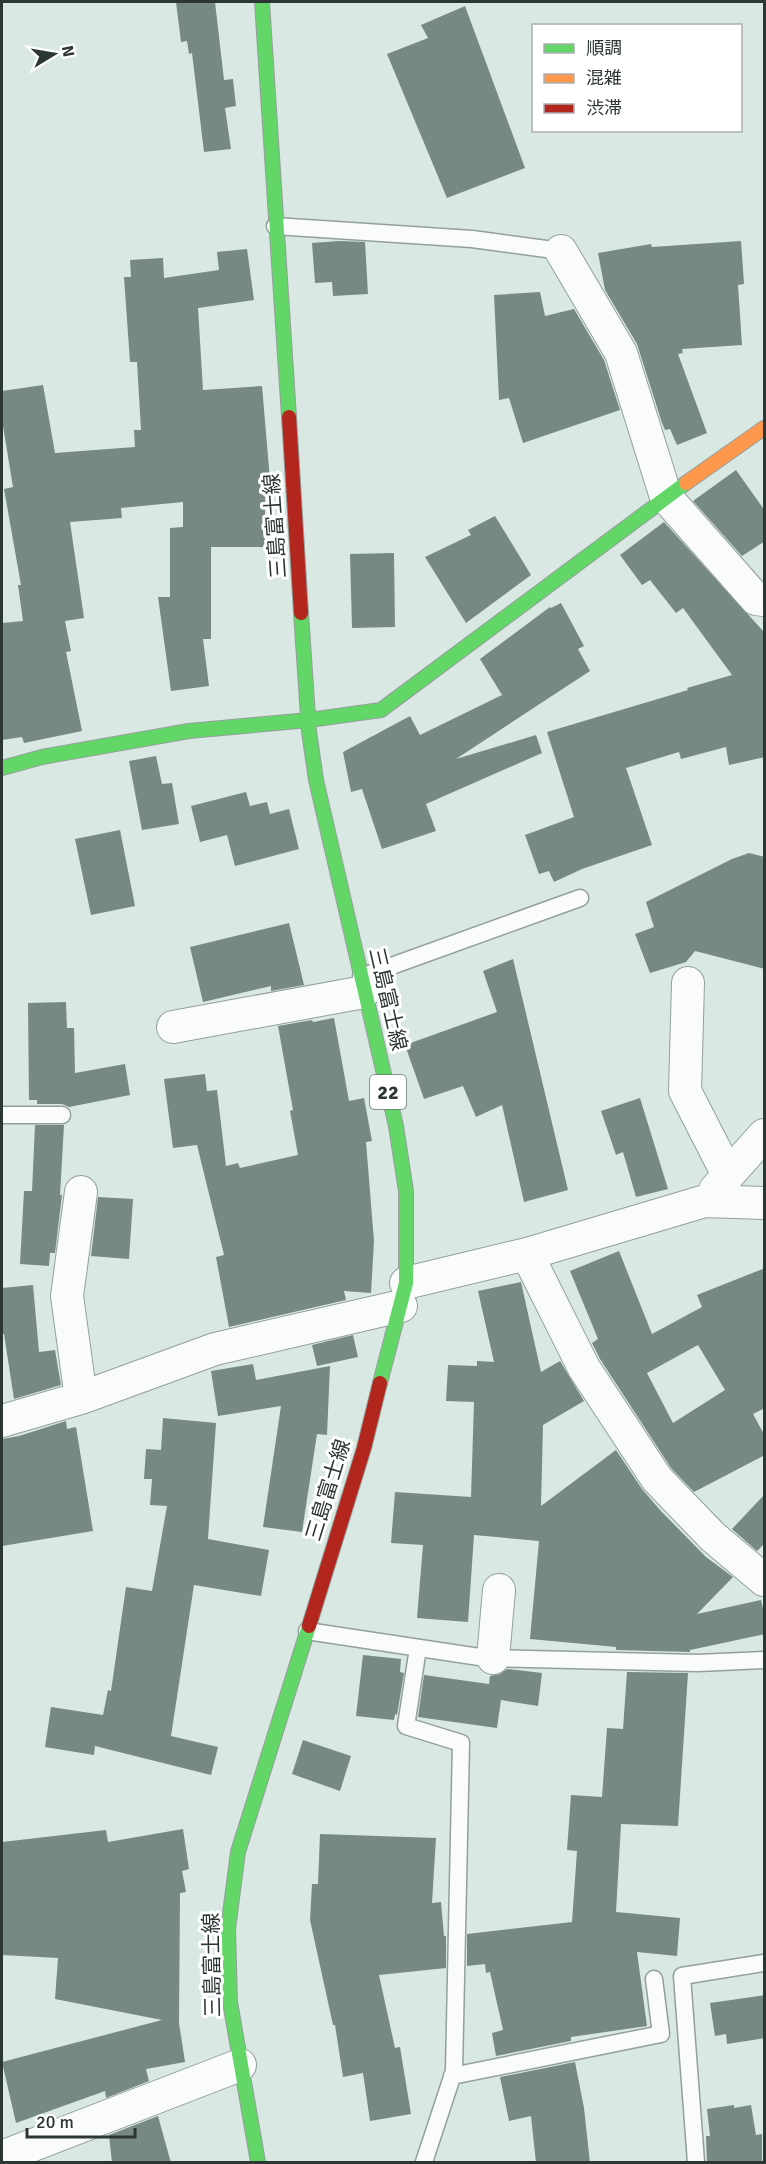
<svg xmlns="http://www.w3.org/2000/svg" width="766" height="2164" font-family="Signika,'Noto Sans JP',sans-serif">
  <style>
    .building { fill: #778984; fill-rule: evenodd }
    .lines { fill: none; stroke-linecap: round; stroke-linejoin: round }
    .lane-casing { stroke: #949f9c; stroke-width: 19 }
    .street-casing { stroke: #949f9c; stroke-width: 34 }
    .fast-casing { stroke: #949f9c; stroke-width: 16 }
    .slow-casing { stroke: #949f9c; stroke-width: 16 }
    .jam-casing { stroke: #949f9c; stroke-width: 16 }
    .lane { stroke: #f9fcfb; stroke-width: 16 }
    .street { stroke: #f9fcfb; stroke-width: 32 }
    .fast { stroke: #63d668; stroke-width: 14 }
    .slow { stroke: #ff974d; stroke-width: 14 }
    .jam { stroke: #b3261e; stroke-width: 14 }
    .labels { text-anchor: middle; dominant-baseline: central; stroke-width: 6; stroke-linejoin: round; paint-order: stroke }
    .shield { fill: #fff; stroke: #6b7371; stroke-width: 1.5 }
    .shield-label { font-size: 20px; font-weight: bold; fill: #2c3734 }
    .street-label { font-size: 21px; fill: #2c3734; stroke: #fff }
  </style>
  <rect width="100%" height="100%" fill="#d9e8e3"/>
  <path class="building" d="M176,2H215L224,80L233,79L236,106L225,108L231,149L204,152L192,53L189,54L187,41L181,42Z
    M465,6L525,168L447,198L387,54L428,38L421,25Z
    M339,241L365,242L368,294L333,296L332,282L315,283L312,243Z
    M741,241L744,284L738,285L742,345L682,349L683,353L678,354L707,433L677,445L670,429L665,430L662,423L637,344L605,290L598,253L651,244L652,247Z
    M247,249L254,300L198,308L203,390L262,386L270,480H265V547H211V639H203L209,686L171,691L158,597H170V528L183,527V502L121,508L122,518L70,522L84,618L65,621L71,651L66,652L82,731L24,743L22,737L2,740V623L23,621L18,585H21L4,489L13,487L2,420V391L43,385L55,453L135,447L134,430H141L137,362H130L124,277H131L130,260L163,258L164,278L219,270L217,252Z
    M540,292L545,316L574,309L604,360L620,410L523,443L509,398L499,400L494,295Z
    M736,470L765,511V541L742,556L693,501Z
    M495,516L531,575L466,623L425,557L471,535L468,530Z
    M664,522L765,633V757L729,765L726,747L681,759L679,752L626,768L652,845L582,869L554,882L549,871L539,874L525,835L574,817L547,732L688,690L687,688L732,675L683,608L676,613L650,580L642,585L620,555Z
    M394,553L395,627L352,628L350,554Z
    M561,603L584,646L578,649L590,671L456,759L536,735L542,753L426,804L436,831L382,849L362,789L351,792L343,752L410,716L420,735L502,695L480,659L550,607L551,608Z
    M156,756L162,784L172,783L179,824L142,830L129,761Z
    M246,792L250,806L267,802L270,814L289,809L299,849L235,866L227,835L200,842L191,806Z
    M120,830L135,906L91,915L75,839Z
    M749,853L765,857V969L695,951L686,962L650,973L635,934L654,927L646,902L732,859Z
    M289,923L304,985L271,991V986L203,1002L190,947Z
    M513,959L568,1190L524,1202L502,1105L476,1117L463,1086L424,1099L405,1045L497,1012L483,971Z
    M66,1002L67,1028H74L75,1073L125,1064L130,1095L69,1107L62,1104H37V1100H29L28,1003Z
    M334,1018L349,1101L364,1098L372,1141L366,1142L374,1241L371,1293L344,1291L346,1300L229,1327L216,1257L224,1255L197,1145L173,1148L164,1079L205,1074L207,1091L217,1090L226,1166L238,1163L240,1168L298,1155L290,1111L293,1110L278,1026L312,1020L313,1022Z
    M640,1098L668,1189L636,1197L623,1152L616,1155L601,1111Z
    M35,1125H64L60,1195H62L55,1253H50L49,1266L20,1264L24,1191H32Z
    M98,1197L133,1199L129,1259L91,1256Z
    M619,1251L652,1334L702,1307L697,1295L765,1268V1408L753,1414L765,1436V1455L694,1492L671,1468L600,1359L592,1343L598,1339L570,1271ZM698,1345L725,1390L673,1423L647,1373Z
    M521,1282L541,1372L560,1361L584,1401L543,1425L541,1506L616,1450L642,1489L660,1510L706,1557L733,1577L697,1614L761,1600L765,1617V1634L690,1650V1652L616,1650V1647L530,1639L539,1541L474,1535L468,1622L417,1618L423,1545L391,1543L395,1492L471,1497L474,1402L446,1401L448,1365L477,1366V1361L494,1362L478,1291Z
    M33,1285L39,1352L55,1350L61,1385L14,1399L4,1334H2V1288Z
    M353,1335L358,1357L317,1366L312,1345Z
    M253,1364L256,1380L330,1366L327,1435L317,1434L302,1532L263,1527L281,1406L218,1416L211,1371Z
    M163,1418L216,1423L208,1539L269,1550L261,1596L194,1585L171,1736L218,1747L211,1775L95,1746L94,1755L45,1747L51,1707L103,1715L108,1690L111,1691L126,1587L152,1591L167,1506L150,1505L152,1479H144L146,1449L161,1450Z
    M66,1421L67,1429L76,1427L93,1531L2,1546V1439L19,1436Z
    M765,1494V1543L757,1551L732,1529Z
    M363,1655L401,1659L400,1672L404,1673L397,1715L395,1714L394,1720L356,1716Z
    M507,1669L542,1673L538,1706L501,1700L497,1728L418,1717L424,1675L489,1684L490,1676L500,1674Z
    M627,1672L688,1673L678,1826L621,1824L616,1912L680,1918L677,1956L637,1952L647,2026L571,2037V2041L496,2056L492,2033L503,2030L490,1972L486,1973L485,1964L467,1966V1934L572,1922L577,1851L567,1850L571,1795L602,1797L607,1728L623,1729Z
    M303,1740L351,1756L340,1791L292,1774Z
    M183,1829L189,1869L182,1871L186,1892L180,1893L179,2023L185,2062L146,2069L149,2081L106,2098L105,2091L16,2123L2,2062L162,2020L55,1999L58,1958L2,1955V1842L106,1830L108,1842Z
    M320,1834L436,1838L432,1903L441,1902L444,1936H446V1968L379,1975L395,2048L400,2047L411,2114L370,2121L363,2073L343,2077L335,2025H333L310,1920L312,1884H318Z
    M765,1995V2038L727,2044L726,2034L715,2036L710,2003Z
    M575,2062L584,2108L590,2163H536L531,2116L509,2121L500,2077Z
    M734,2105V2108L751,2105L756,2135L762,2134V2163H707L706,2136H710L707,2109Z
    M158,2116L171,2163H112L109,2135Z"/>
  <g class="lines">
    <defs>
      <path id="lane" d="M275,226L472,239L561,251
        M361,977L580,898
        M2,1115H62
        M307,1631L486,1658L698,1663L764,1660
        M418,1648L406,1726L461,1743L454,2071L424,2162
        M452,2076L661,2034L654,1979
        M696,2162L682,1976L764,1963"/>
      <path id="street" d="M561,251L621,353L666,497L756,599L764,600
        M688,983L685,1091L728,1175
        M173,1027L364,992
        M715,1190L764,1135
        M527,1254L584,1368L657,1479L713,1537L764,1580
        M406,1283L527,1254L705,1201L764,1203
        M81,1398L67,1296L81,1192
        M2,1421L81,1398L215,1349L401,1306
        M493,1658L499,1590
        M2,2157L240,2065"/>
      <path id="fast" d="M262,2L289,417
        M301,613L309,731L316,780L396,1126L406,1191V1283L380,1383
        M2,768L42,757L189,731L309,720L381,710L686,483
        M258,2162L230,2002L228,1929L238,1852L309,1626"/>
      <path id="slow" d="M686,483L764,428"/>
      <path id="jam" d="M289,417L301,613
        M309,1626L364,1448L380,1383"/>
    </defs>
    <use href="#lane" class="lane-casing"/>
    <use href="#street" class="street-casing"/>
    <use href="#fast" class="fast-casing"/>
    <use href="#slow" class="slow-casing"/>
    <use href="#jam" class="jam-casing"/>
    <use href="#lane" class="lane"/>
    <use href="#street" class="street"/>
    <use href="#fast" class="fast"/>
    <use href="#slow" class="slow"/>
    <use href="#jam" class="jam"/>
  </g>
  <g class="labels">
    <rect class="shield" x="370" y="1075" width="36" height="34" rx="4.5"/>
    <g class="shield-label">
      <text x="388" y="1092">22</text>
    </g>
    <g class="street-label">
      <text transform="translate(275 526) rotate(-94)">三島富士線</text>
      <text transform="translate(388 999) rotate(77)">三島富士線</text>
      <text transform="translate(328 1490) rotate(-73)">三島富士線</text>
      <text transform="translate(212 1965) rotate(-91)">三島富士線</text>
    </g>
  </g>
  <rect width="766" height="2164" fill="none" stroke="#2c3734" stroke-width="6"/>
  <rect x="532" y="24" width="210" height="108" fill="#ffffff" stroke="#abafae" stroke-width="1.5"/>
  <rect x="544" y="44" width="30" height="9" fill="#63d668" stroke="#abafae" stroke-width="1.5"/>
  <text x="586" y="54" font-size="18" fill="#2c3734">順調</text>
  <rect x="544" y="74" width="30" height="9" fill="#ff974d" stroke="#abafae" stroke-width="1.5"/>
  <text x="586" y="84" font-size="18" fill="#2c3734">混雑</text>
  <rect x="544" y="104" width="30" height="9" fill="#b3261e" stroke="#abafae" stroke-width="1.5"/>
  <text x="586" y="114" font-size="18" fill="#2c3734">渋滞</text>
  <g transform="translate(54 54) rotate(79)" stroke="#ffffff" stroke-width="4.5" paint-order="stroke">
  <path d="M0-4.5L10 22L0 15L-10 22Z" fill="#2c3734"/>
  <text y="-9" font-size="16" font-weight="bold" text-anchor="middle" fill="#2c3734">N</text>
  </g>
  <path d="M27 2128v9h108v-9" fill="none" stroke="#2c3734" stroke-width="3"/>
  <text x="36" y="2128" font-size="18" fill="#2c3734" stroke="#ffffff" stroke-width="4.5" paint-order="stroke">20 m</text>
</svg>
